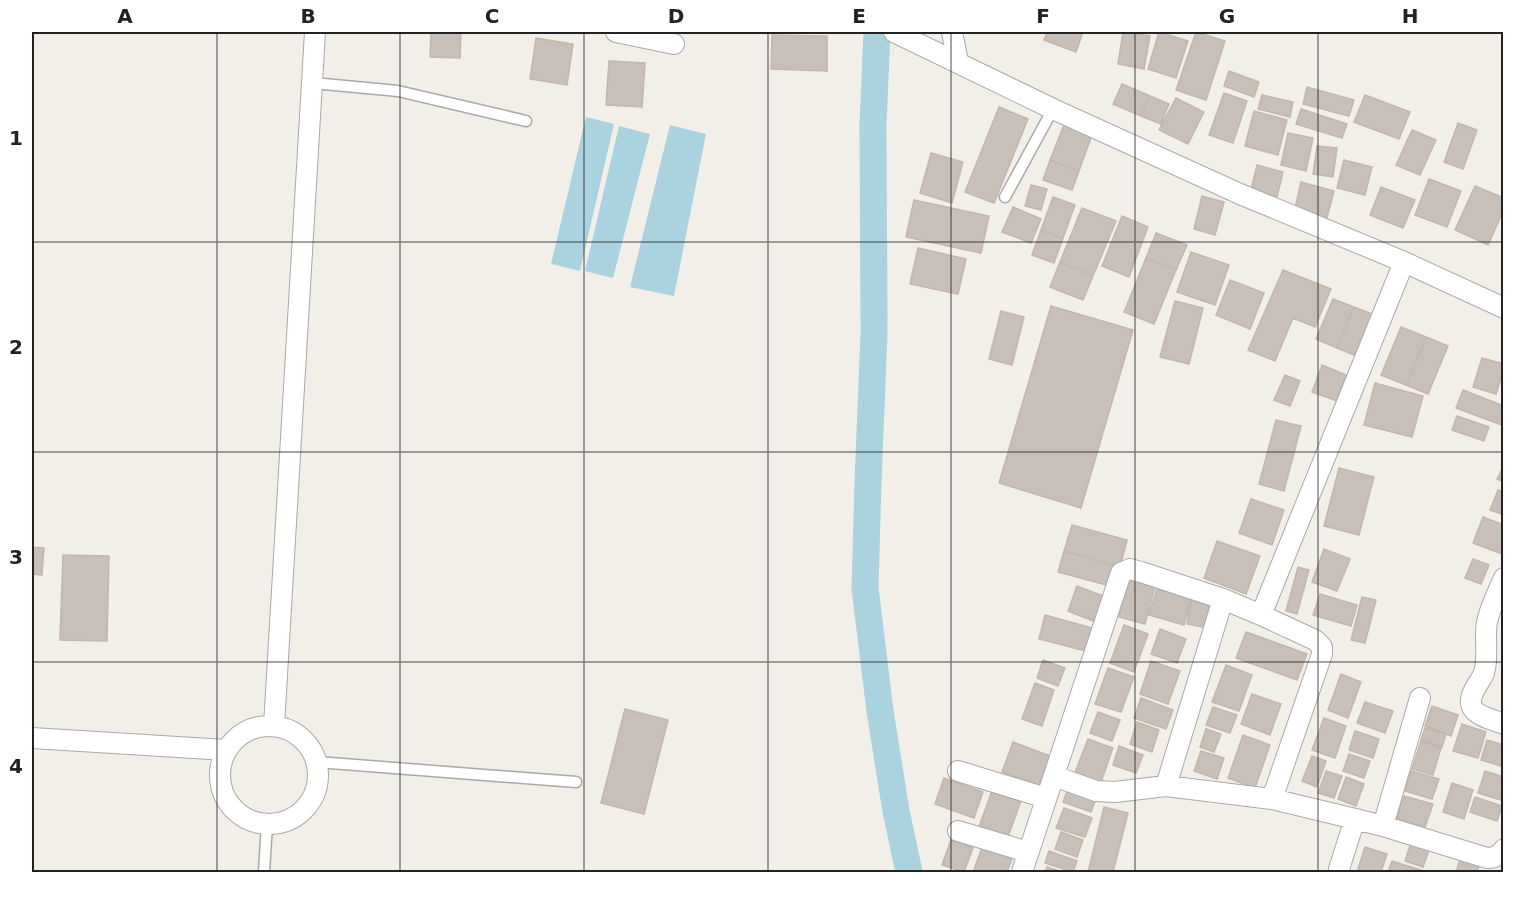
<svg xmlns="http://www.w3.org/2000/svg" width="1535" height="904" font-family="'DejaVu Sans',sans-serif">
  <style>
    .water { fill: #aad3df }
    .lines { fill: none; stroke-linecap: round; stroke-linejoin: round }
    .canal { stroke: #aad3df; stroke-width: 27 }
    .building { fill: #c7bfb8; stroke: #c4b6ab; stroke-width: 1.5 }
    .service-casing { stroke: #a9a9a9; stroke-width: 13 }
    .minor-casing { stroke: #a9a9a9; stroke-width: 22 }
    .service { stroke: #fff; stroke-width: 10 }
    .minor { stroke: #fff; stroke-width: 20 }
    .grid { fill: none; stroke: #222; stroke-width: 1.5; stroke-opacity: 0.55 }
    .neatline { fill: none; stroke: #222; stroke-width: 2 }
    .grid-label { font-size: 20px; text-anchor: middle; font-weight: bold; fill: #222 }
  </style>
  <rect width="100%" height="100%" fill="#f2efe9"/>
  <path class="water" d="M586,117L614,124L580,271L551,264Z
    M670,125L706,134L674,296L630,287Z
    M619,126L650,134L613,278L585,271Z"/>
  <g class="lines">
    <path class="canal" d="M877,32L873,124L874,333L868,482L865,588L880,711L896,811L909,872"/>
  </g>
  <path class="building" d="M431,32H461L460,58L430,57Z
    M1047,32H1083L1076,52L1044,40Z
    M1123,32L1150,36L1144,69L1118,64Z
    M1159,32L1188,41L1176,78L1148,69Z
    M1196,32L1225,41L1206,100L1176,90Z
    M772,35L827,36V71L771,69Z
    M536,38L573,44L567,85L530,79Z
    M609,61L645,63L642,107L606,105Z
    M1229,71L1259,82L1254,97L1224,86Z
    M1122,84L1150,96L1141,116L1113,104Z
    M1307,87L1354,100L1349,116L1303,104Z
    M1224,93L1247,101L1233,143L1209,135Z
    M1262,95L1293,102L1290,117L1258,109Z
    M1365,95L1410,112L1399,139L1354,122Z
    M1150,96L1169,104L1161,124L1141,116Z
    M1176,98L1204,112L1188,144L1159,130Z
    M999,107L1028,119L994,203L965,192Z
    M1301,109L1347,124L1342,138L1296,124Z
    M1254,111L1287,120L1278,155L1245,146Z
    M1458,123L1477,130L1463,169L1444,162Z
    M1064,125L1092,135L1079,171L1050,160Z
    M1412,130L1436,140L1420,175L1396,165Z
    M1288,133L1313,138L1306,171L1281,165Z
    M1317,146L1337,148L1333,177L1313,174Z
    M931,153L963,162L952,203L920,193Z
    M1050,160L1079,171L1072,190L1043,180Z
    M1344,160L1372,167L1365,195L1337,188Z
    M1257,165L1283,172L1277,197L1251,190Z
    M1429,179L1461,191L1447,227L1415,215Z
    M1301,182L1334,191L1326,221L1294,213Z
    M1031,185L1047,189L1041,210L1025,206Z
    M1475,186L1504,198V209L1488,245L1455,230Z
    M1381,187L1415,200L1403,228L1370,215Z
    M1202,196L1224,202L1215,235L1194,229Z
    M1053,197L1075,205L1063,238L1041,230Z
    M914,200L989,216L981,253L906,237Z
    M1013,207L1041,219L1031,243L1002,232Z
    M1082,208L1116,221L1093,276L1060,262Z
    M1122,216L1148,227L1129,277L1102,266Z
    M1041,230L1063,238L1054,263L1032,255Z
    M1156,233L1187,245L1176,270L1146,258Z
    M918,248L966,259L958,294L910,284Z
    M1191,252L1229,265L1215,305L1177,292Z
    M1146,258L1176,270L1154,324L1124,312Z
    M1060,262L1093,276L1083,300L1050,287Z
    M1283,270L1331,289L1315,327L1293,318L1275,361L1248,350Z
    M1230,280L1264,293L1250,329L1216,315Z
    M1333,299L1354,307L1337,348L1316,339Z
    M1175,301L1203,308L1189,364L1160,357Z
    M1051,306L1133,330L1081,508L999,483Z
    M1354,307L1377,316L1359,357L1337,348Z
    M1001,311L1024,317L1012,365L989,359Z
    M1401,327L1426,337L1406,385L1381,375Z
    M1426,337L1448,346L1428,394L1406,385Z
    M1482,358L1504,364V369L1496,394L1473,387Z
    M1322,365L1346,375L1337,401L1312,392Z
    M1285,375L1300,381L1290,406L1274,400Z
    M1375,383L1423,396L1412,437L1364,425Z
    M1463,390L1504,406V426L1456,408Z
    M1457,416L1489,427L1484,441L1452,430Z
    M1276,420L1301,426L1284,491L1259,484Z
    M1503,467L1504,468V482L1497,479Z
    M1339,468L1374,477L1359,535L1324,526Z
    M1498,490L1504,492V515L1490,510Z
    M1251,499L1284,510L1272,545L1239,533Z
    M1483,517L1504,525V549L1502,554L1473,543Z
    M1072,525L1127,540L1120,567L1064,551Z
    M1217,541L1260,556L1246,594L1204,578Z
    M32,547L44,548L42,575L32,574Z
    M1324,549L1350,559L1337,591L1312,582Z
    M1064,551L1120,567L1114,587L1058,572Z
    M63,555L109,556L107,641L60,640Z
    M1473,559L1489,565L1481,584L1465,578Z
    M1298,567L1309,570L1297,614L1286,611Z
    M1128,580L1155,587L1145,624L1119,617Z
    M1077,586L1108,598L1098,623L1068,611Z
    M1157,589L1191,599L1184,625L1149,615Z
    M1320,594L1357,605L1351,626L1313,615Z
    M1192,596L1218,600L1213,629L1187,624Z
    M1362,597L1376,600L1365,643L1351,640Z
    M1045,615L1092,628L1086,651L1039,639Z
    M1124,625L1148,634L1134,672L1110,663Z
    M1160,629L1186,639L1177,663L1151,654Z
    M1246,632L1307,654L1297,680L1236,658Z
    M1043,660L1065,668L1058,686L1037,678Z
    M1151,661L1180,671L1168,704L1140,694Z
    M1226,665L1252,675L1239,711L1212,702Z
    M1108,668L1134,677L1121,712L1095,704Z
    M1341,674L1361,682L1348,718L1328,710Z
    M1035,683L1054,690L1042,726L1022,719Z
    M1252,694L1281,704L1270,735L1241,724Z
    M1141,698L1173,710L1166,729L1134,718Z
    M1365,702L1393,711L1385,733L1357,723Z
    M1432,706L1458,715L1451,736L1425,726Z
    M1213,707L1237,715L1230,733L1206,725Z
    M625,709L668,720L644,814L601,803Z
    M1098,712L1120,720L1112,741L1090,733Z
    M1324,718L1346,726L1335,758L1312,750Z
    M1137,722L1159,730L1152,752L1130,744Z
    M1462,724L1486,732L1478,758L1453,751Z
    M1425,728L1446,734L1442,747L1421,740Z
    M1206,729L1221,734L1214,752L1200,747Z
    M1355,731L1379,739L1373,758L1349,750Z
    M1243,735L1270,745L1255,788L1228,778Z
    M1088,739L1113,748L1100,785L1074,775Z
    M1487,740L1504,745V767L1481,760Z
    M1421,741L1441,748L1433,775L1412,769Z
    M1013,742L1050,756L1039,785L1002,772Z
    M1119,746L1143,755L1136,773L1113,765Z
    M1201,751L1224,758L1217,779L1194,771Z
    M1349,754L1370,761L1364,778L1343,771Z
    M1312,756L1326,761L1317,787L1302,781Z
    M1326,771L1342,776L1334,798L1318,793Z
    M1411,771L1439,779L1432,799L1405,791Z
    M1485,771L1504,777V801L1478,793Z
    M1346,777L1364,784L1356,806L1338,799Z
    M944,778L983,792L974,818L935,804Z
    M1452,783L1473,790L1464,819L1443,812Z
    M1069,787L1097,796L1091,812L1063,802Z
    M993,788L1022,798L1008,837L979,827Z
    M1404,796L1433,804L1425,827L1397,818Z
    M1475,797L1502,806L1497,821L1470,812Z
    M1104,807L1128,813L1113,872H1088Z
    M1064,808L1092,818L1085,837L1056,828Z
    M1061,832L1083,840L1077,857L1055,849Z
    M1412,839L1431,845L1423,867L1405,861Z
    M951,840L973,848L964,872L942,865Z
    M1365,847L1387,854L1381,872H1357Z
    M982,848L1012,859L1007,872H973Z
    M1049,851L1077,861L1073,872L1045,863Z
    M1462,854L1481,860L1477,872H1456Z
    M1392,861L1427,872H1388Z
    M1047,867L1062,872H1045Z"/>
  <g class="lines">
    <defs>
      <path id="service" d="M313,83L398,91L526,121
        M1005,197L1053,109
        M317,762L576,782
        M264,872L267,824"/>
      <path id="minor" d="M616,32L674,44
        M894,32L1053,109L1240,194L1404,262L1504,308
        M952,32L958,62
        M1504,578C1498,592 1490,607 1487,622C1484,639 1489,656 1484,673C1480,683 1467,695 1472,707C1476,716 1494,720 1504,724
        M274,726L315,32
        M220 775a49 49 0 1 1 98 0a49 49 0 1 1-98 0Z
        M32,738L226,750
        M958,771L1046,798
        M1054,776L1096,791L1115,792L1166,786L1272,799L1322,654V647L1315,640L1261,615
        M1166,786L1223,599
        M1272,799L1355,819
        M1383,826L1487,858C1494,858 1500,856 1504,849
        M958,831L1028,852
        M1022,872L1121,573L1130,569L1141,572L1223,599L1261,615L1404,262
        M1340,872L1339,869L1355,819L1383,826L1420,698"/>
    </defs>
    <use href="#service" class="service-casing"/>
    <use href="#minor" class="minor-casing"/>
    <use href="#service" class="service"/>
    <use href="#minor" class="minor"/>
  </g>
  <path class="grid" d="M217,32V872M400,32V872M584,32V872M768,32V872M951,32V872M1135,32V872M1318,32V872M32,242H1504M32,452H1504M32,662H1504"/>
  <rect width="1535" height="904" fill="none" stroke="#ffffff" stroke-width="66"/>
  <rect x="33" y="33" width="1469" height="838" class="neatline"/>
  <g class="grid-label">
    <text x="125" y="23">A</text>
    <text x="308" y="23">B</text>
    <text x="492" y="23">C</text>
    <text x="676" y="23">D</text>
    <text x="859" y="23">E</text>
    <text x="1043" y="23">F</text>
    <text x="1227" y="23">G</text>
    <text x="1410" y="23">H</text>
    <text x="16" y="145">1</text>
    <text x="16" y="354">2</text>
    <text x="16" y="564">3</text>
    <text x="16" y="773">4</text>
  </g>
</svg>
